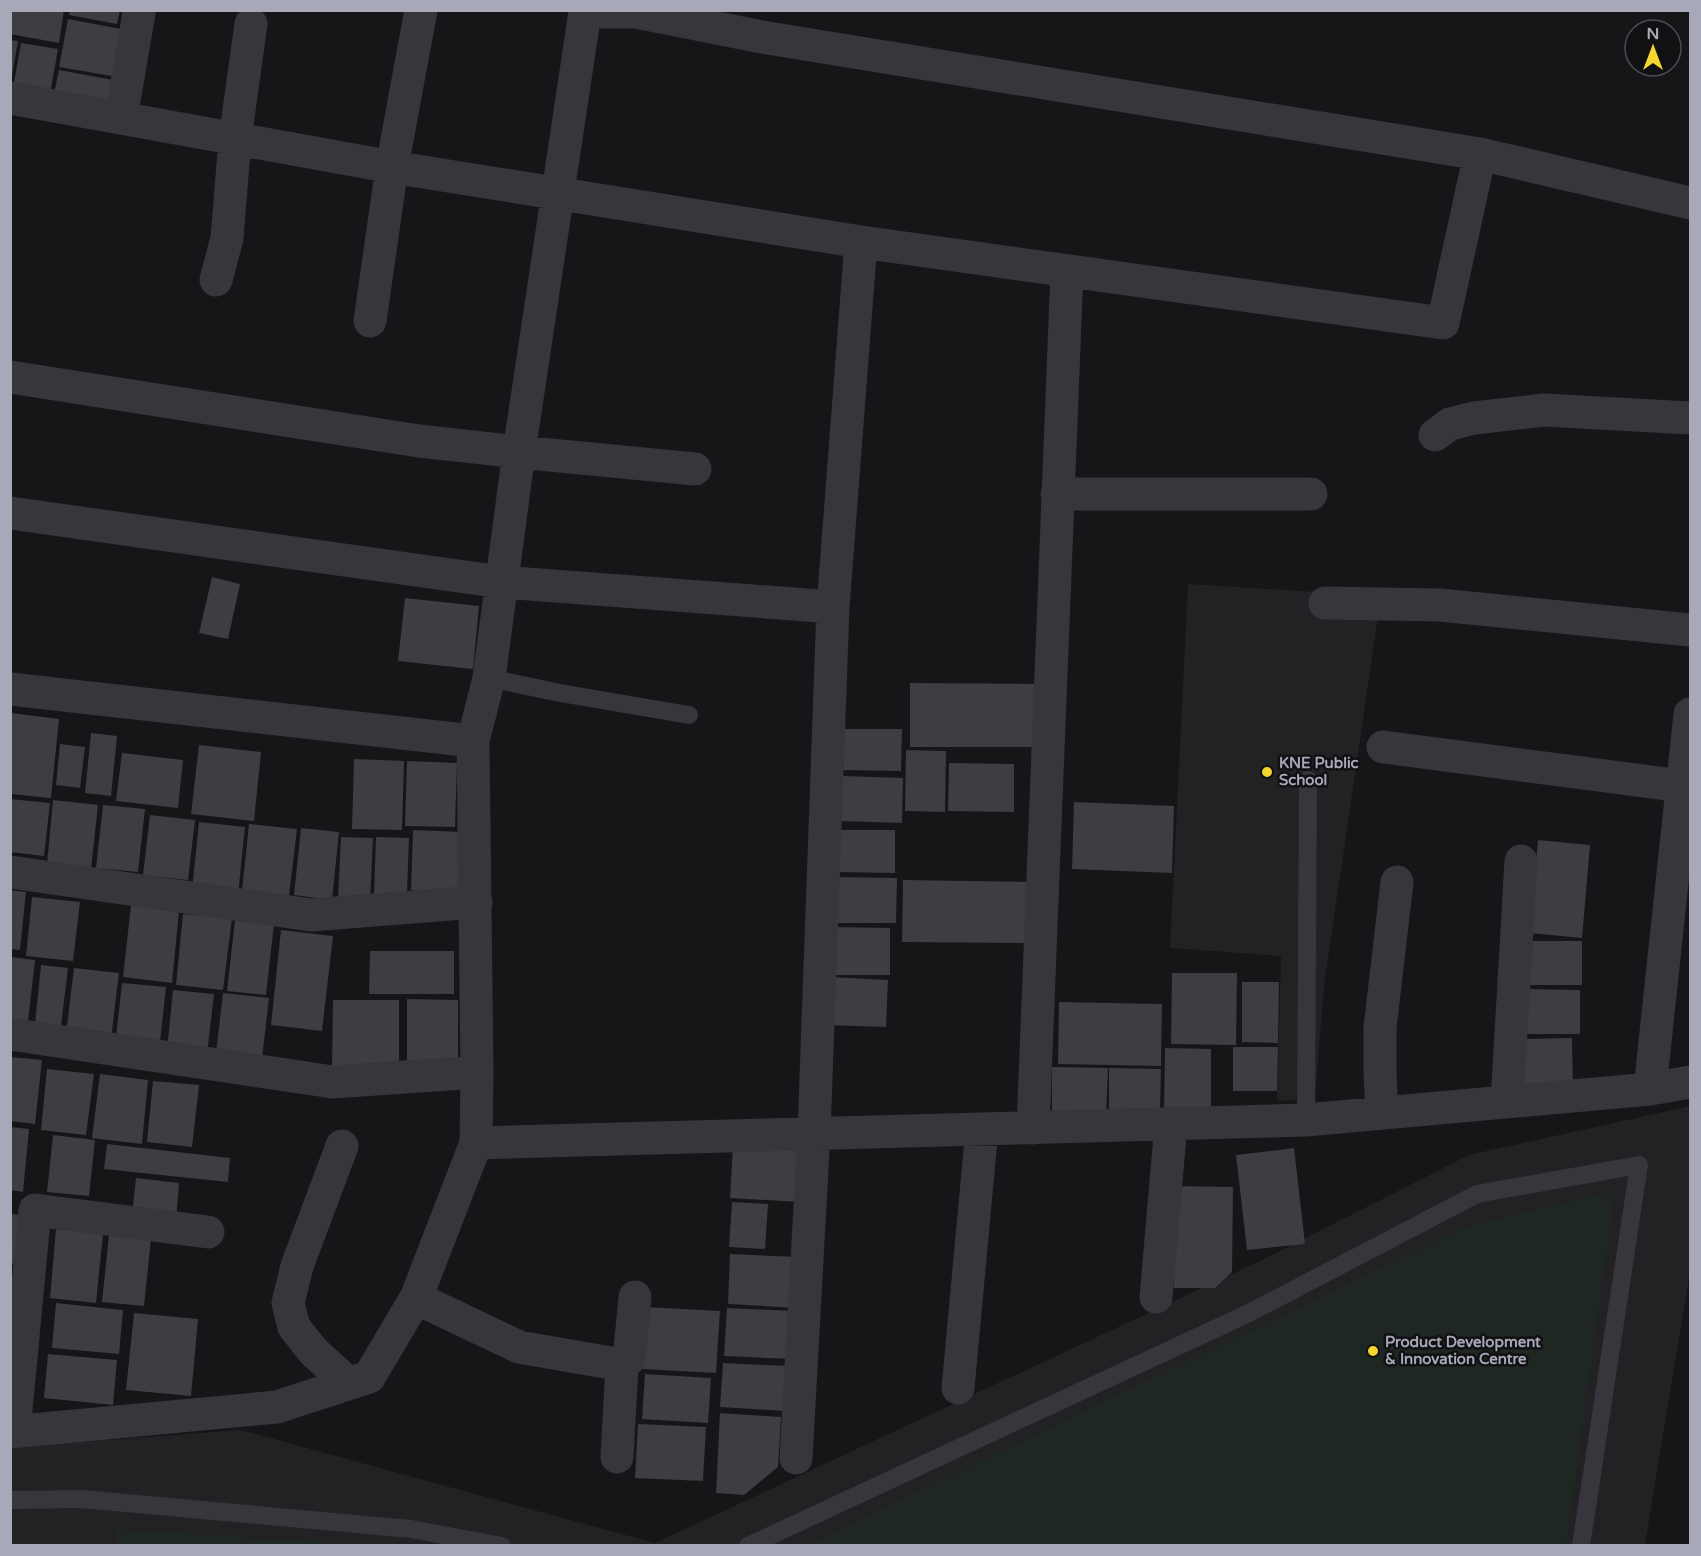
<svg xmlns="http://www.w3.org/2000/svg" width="1701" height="1556" font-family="'Varela Round',sans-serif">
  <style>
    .built { fill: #222124 }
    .green { fill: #1f2722 }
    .building { fill: #3d3d42 }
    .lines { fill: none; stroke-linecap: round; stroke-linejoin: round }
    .service { stroke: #36363c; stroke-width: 18 }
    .minor { stroke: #36363c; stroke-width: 33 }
    .poi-dot { fill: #f5d62f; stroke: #111012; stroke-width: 2 }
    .labels { text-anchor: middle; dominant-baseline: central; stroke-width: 5; stroke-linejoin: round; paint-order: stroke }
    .poi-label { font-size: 15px; font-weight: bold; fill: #a7a9b8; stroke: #111012; text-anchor: start }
  </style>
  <rect width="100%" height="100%" fill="#161517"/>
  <path class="built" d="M1188,584L1381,596L1324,986L1315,1099L1277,1101L1281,956L1170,948Z
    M1690,1106V1271L1645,1545L11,1546V1447L241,1430L655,1543L1262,1260L1469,1155Z"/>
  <path class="green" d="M1615,1191L1566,1545H807L1468,1226Z
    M115,1529L367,1545H118Z"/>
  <path class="building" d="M10,10H64L59,43L10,34Z
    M70,10H120L117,24L69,15Z
    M68,19L121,29L112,76L59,67Z
    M10,40L18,41L12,76H10Z
    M21,43L58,49L50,94L13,88Z
    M59,70L113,80L109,103L54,93Z
    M212,577L240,584L228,639L199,633Z
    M405,598L479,606L473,669L398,661Z
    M910,683L1034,684V747H910Z
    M11,713L59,719L51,798L10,794Z
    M843,729H902L901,771L843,770Z
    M91,733L117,736L111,796L85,793Z
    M60,744L85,747L80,788L56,785Z
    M199,745L261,752L254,821L191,814Z
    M906,750L946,751L945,812L905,811Z
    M122,753L183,760L178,808L116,801Z
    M354,759L404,761L402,830L352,829Z
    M407,761L457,763L455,827L405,826Z
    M949,763L1014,764V812L948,811Z
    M843,776L903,778L902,823L841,821Z
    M10,799L50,803L44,856L10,852Z
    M53,800L98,805L91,869L47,864Z
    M1074,802L1174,806L1172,873L1072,869Z
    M103,805L145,809L138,872L96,868Z
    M150,815L195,820L188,880L143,875Z
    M199,822L245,827L238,895L192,890Z
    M249,824L297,829L289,896L242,891Z
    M301,828L339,832L332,900L294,895Z
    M413,830L463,832L461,892L411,890Z
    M838,830H895V873L838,872Z
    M341,837L373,838L370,901L338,899Z
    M376,837L409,838L407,894H374Z
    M1538,840L1590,845L1582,938L1530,933Z
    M832,877L897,878L896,923H832Z
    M903,880L1027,882V943L902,942Z
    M10,890L26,892L20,950L10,949Z
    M32,897L80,902L73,961L26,956Z
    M131,905L179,911L172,983L123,977Z
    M183,914L232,918L223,990L176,985Z
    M235,920L274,924L266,995L227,991Z
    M832,927L890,928V975H832Z
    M281,930L333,936L322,1031L271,1025Z
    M1530,941H1582V985H1530Z
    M370,951H454V994H369Z
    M10,957L35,960L28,1021L10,1019Z
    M41,965L68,968L61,1026L35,1024Z
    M74,968L119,973L111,1039L66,1034Z
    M1172,973H1237L1236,1045L1171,1044Z
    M829,977L888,980L886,1027L827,1025Z
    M1242,982H1279L1278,1043L1242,1042Z
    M122,983L166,987L160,1042L116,1037Z
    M1524,989L1580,990V1034H1524Z
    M173,990L214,994L207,1054L167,1050Z
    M223,993L269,998L261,1067L215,1062Z
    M407,999L458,1000V1064L407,1063Z
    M333,1000H399V1070L332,1069Z
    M1059,1002L1162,1004L1161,1066L1058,1064Z
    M1572,1038L1573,1093H1522V1039Z
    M1233,1047H1278L1277,1091H1233Z
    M1165,1048L1211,1049V1112L1164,1111Z
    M10,1057L42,1060L35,1124L10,1121Z
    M1052,1067L1108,1068L1106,1115L1052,1114Z
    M1109,1068L1161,1069L1160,1113L1109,1112Z
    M47,1069L94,1074L86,1135L41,1130Z
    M100,1074L148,1080L142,1144L92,1138Z
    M153,1081L199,1085L192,1147L147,1142Z
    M10,1127L29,1129L23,1192L10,1190Z
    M53,1135L95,1140L89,1196L47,1192Z
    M107,1144L230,1158L228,1182L104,1169Z
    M733,1146L803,1150L800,1202L730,1198Z
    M1294,1148L1305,1244L1247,1250L1236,1155Z
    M136,1178L179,1183L176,1220L132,1215Z
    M1175,1186L1233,1187L1232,1272L1215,1288H1174Z
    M732,1202L768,1204L765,1249L729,1247Z
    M10,1214L21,1215L16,1264L10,1263Z
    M56,1229L103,1234L96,1303L50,1298Z
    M109,1235L151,1239L144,1306L102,1302Z
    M730,1254L799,1257L796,1308L728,1304Z
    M56,1303L123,1310L119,1354L52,1348Z
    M645,1307L720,1311L716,1373L642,1369Z
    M727,1308L793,1311L790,1359L724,1356Z
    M134,1313L198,1319L191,1396L126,1390Z
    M48,1354L117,1360L113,1405L44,1398Z
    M723,1363L787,1366L785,1411L720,1407Z
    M645,1374L711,1378L708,1423L642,1419Z
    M720,1413L781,1417L778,1467L744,1495L716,1493Z
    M638,1424L706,1427L703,1481L635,1478Z"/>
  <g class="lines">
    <path class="service" d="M489,678L560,693L689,715
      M1306,1120L1308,780
      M10,1500L82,1499L411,1529L502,1546
      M748,1546L1249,1313L1477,1194L1639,1165L1581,1546"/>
    <path class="minor" d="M10,98L392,167L861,242L1443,323L1480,154
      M121,118L139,13
      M216,280L227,238L235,139L251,24
      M370,321L392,167L421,10
      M10,377L419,441L519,452L695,469
      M1435,435L1450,424L1474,418L1544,410L1690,418
      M1057,494H1311
      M10,513L501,582L833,607
      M1325,603L1440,605L1690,630
      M10,689L473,741
      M1383,747L1682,786
      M10,872L311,915L476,902
      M10,1034L333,1082L477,1072
      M1650,1089L1690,714
      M1507,1102L1521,861
      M1382,1113L1380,1073V1028L1397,882
      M1033,1128L1067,271
      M476,1143L477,1072L473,741L489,678L519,452L585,12H636L762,37L1480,154L1690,203
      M342,1146L297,1266L288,1303L294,1327L313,1351L348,1383
      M1156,1297L1171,1124
      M416,1298L519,1347L622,1365L629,1359L635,1297
      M958,1388L982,1129
      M14,1431L35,1210L208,1232
      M10,1432L277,1407L369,1377L416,1298L476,1143L1306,1120L1650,1089L1690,1082
      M617,1457L622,1365
      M796,1458L814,1133L833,607L861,242"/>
  </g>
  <g class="poi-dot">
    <circle cx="1267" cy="772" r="6"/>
    <circle cx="1373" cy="1351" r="6"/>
  </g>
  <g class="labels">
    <g class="poi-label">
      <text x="1279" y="763">KNE Public<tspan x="1279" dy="17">School</tspan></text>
      <text x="1385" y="1342">Product Development<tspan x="1385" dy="17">&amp; Innovation Centre</tspan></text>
    </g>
  </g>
  <rect width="1701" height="1556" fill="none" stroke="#a7a9b8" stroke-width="24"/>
  <g transform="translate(1653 48)"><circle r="28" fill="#111012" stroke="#4d4d54" stroke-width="1.5"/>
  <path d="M0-4.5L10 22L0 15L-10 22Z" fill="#f5d62f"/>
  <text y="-9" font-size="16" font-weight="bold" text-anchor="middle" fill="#a7a9b8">N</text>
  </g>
</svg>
